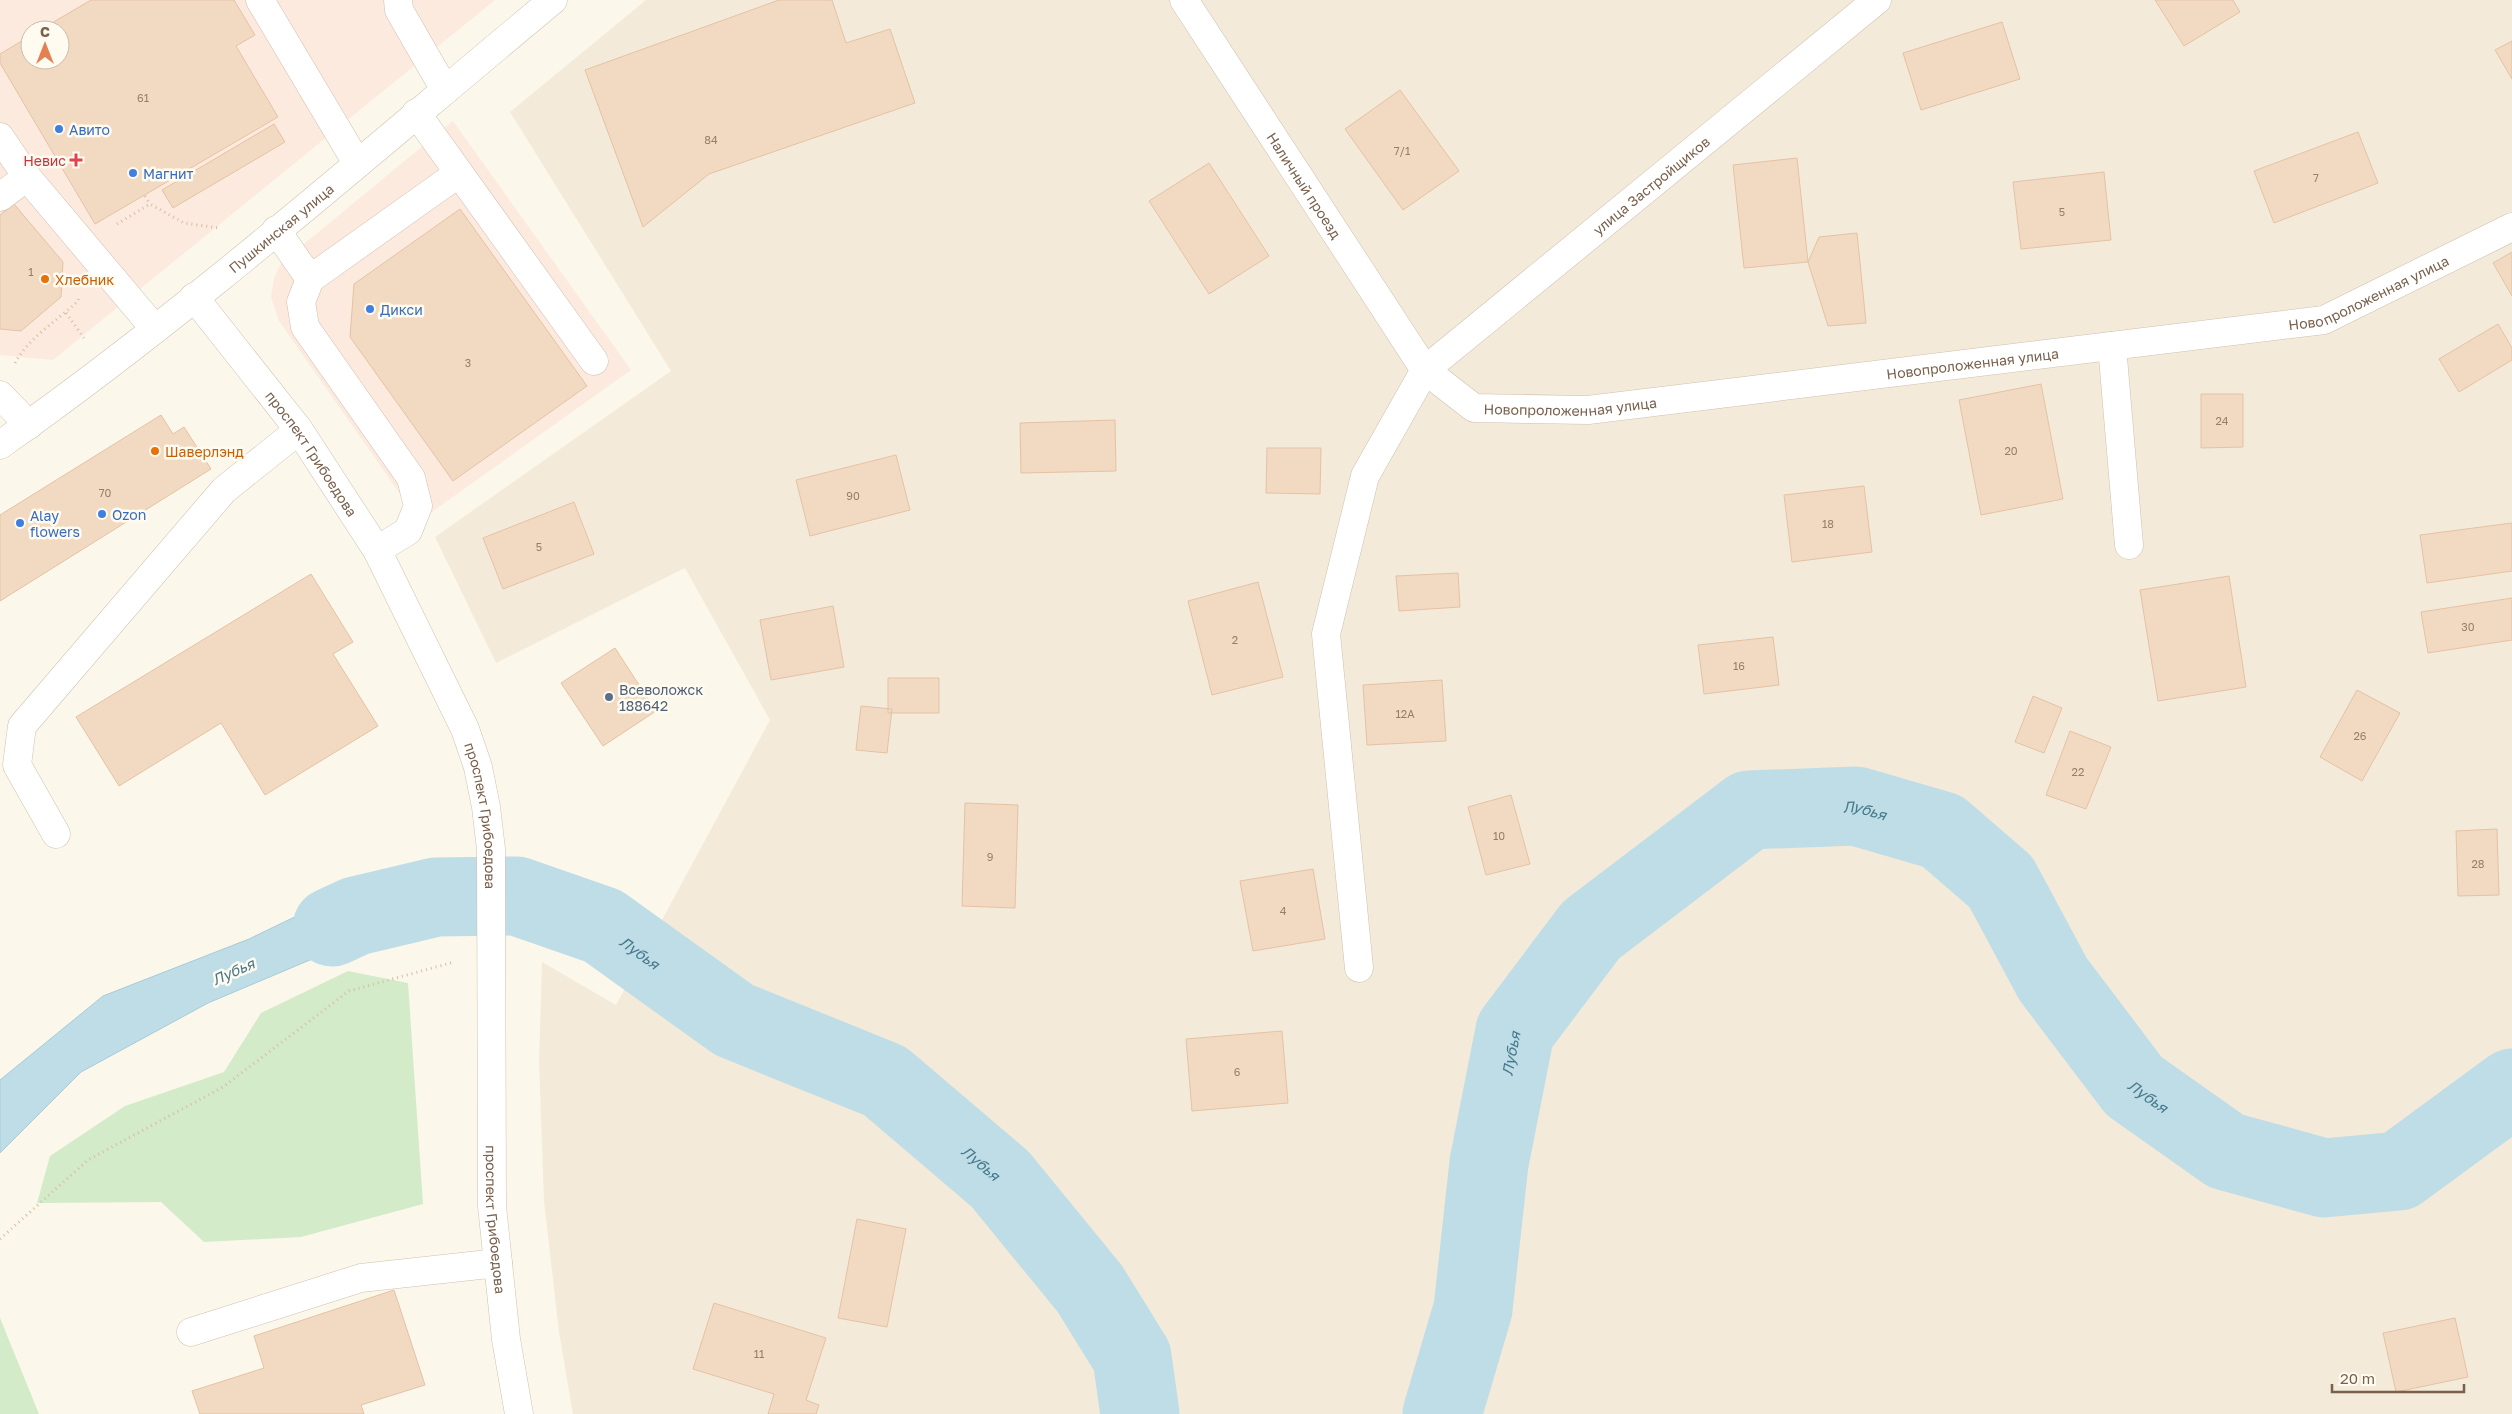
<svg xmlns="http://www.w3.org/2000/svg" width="2512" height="1414" font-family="'Golos Text',sans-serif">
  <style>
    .residential { fill: #f4ead9 }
    .commercial { fill: #fceadf; fill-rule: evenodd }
    .green { fill: #d3ebc8 }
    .water { fill: #bedde7; stroke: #a5cbd8 }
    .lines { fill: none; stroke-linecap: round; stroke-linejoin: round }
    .river { stroke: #bedde7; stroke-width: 79 }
    .building { fill: #f2dac2; stroke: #e4c2a3 }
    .minor-casing { stroke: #cfc0af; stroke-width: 29 }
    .path { stroke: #d7bda5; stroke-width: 3; stroke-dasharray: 1 4; stroke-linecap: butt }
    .minor { stroke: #fff; stroke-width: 28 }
    .shop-dot { fill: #3f7fe0; stroke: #fffbf1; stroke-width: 2 }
    .health-dot { fill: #e0444e; stroke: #fffbf1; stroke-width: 2 }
    .food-dot { fill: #e8710a; stroke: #fffbf1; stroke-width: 2 }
    .service-dot { fill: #5c6f8a; stroke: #fffbf1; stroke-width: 2 }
    .labels { text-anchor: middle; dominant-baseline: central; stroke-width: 5; stroke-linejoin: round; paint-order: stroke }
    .number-label { font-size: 11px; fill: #967e6a }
    .shop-label { font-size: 14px; fill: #366cbe; stroke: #fffbf1; text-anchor: start }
    .health-label { font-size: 14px; fill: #be3a42; stroke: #fffbf1; text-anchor: end }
    .street-label { font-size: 14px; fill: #78604d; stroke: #fffbf1 }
    .food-label { font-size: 14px; fill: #c56008; stroke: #fffbf1; text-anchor: start }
    .service-label { font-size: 14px; fill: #4e5e75; stroke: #fffbf1; text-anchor: start }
    .water-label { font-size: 15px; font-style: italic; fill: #47798b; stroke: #fffbf1 }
  </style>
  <rect width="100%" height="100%" fill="#fcf7eb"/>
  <path class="residential" d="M646,0H2512V1414H573L559,1332L544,1201L539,1062L542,962L616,1005L770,720L685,568L496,663L435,537L671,371L510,112Z"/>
  <path class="commercial" d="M0,0H495L53,360L0,355ZM30,30H60V60H30Z
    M453,121L631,370L419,521L279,321L271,297L274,279L281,263Z"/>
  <path class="green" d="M348,971L408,983L423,1204L301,1237L204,1242L161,1202L37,1203L50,1156L125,1106L224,1072L261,1013Z
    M0,1318L39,1414H0Z"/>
  <path class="water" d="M435,861L436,933L343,946L208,1003L81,1072L0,1153V1080L103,996L249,939L365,883Z"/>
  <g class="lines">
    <g class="river">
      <path id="s1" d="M332,927L356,916L436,897L517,896L603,926L734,1020L885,1081L1000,1179L1090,1289L1132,1357L1140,1414"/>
      <path id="s2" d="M1442,1414L1473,1309L1489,1163L1515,1031L1591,930L1749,810L1856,806L1942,831L2001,882L2053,979L2134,1086L2226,1151L2324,1178L2399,1171L2512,1088"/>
    </g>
  </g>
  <path class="building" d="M91,0H234L255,35L236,46L278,117L95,224L0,63V54L30,36V60H60V30H40Z
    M779,0H832L846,43L890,29L915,103L709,174L643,227L585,70Z
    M2155,0H2233L2240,12L2184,46Z
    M2002,22L2020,79L1921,110L1903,53Z
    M2512,41V79L2495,50Z
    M1400,90L1459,171L1403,210L1345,129Z
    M274,124L285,142L173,208L162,190Z
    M2358,132L2378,183L2274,223L2254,171Z
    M1797,158L1808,262L1744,268L1733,165Z
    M1209,163L1269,256L1209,294L1149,201Z
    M2104,172L2111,240L2021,249L2013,182Z
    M14,204L63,262L61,297L21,331L0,329V215Z
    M460,209L587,386L453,481L350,337L354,284Z
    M1857,233L1866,323L1828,326L1808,262L1819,237Z
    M2512,252V296L2493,263Z
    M2498,324L2512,348V360L2459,392L2439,359Z
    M2041,384L2063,499L1981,515L1959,400Z
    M2201,394H2243V447L2201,448Z
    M161,415L173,434L184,427L211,469L0,601V515Z
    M1115,420L1116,471L1021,473L1020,423Z
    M1267,448H1321L1320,494L1266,493Z
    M896,455L910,510L810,536L796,480Z
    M1864,486L1872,552L1792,562L1784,495Z
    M574,502L594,554L503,589L483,538Z
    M2512,523V571L2427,583L2420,535Z
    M1458,573L1460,607L1399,611L1396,576Z
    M311,574L353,642L333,654L378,726L265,795L221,723L119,786L76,717Z
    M2229,576L2246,687L2158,701L2140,590Z
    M1258,582L1283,677L1212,695L1188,601Z
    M2512,598V640L2428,653L2421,612Z
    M833,606L844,667L771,680L760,620Z
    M1773,637L1779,685L1704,694L1698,645Z
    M615,648L656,711L603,746L561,683Z
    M888,678H939V713H888Z
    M1442,680L1446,741L1367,745L1363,685Z
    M2357,690L2400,713L2362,781L2320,757Z
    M2033,696L2062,708L2044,753L2015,742Z
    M861,706L892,709L887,753L856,750Z
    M2070,731L2111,747L2086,809L2046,795Z
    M1511,795L1530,864L1486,875L1468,807Z
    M965,803L1018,805L1015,908L962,906Z
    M2497,829L2499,895L2458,896L2456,831Z
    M1313,869L1325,939L1253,951L1240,881Z
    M1282,1031L1288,1103L1192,1111L1186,1039Z
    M857,1219L906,1229L887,1327L838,1318Z
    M394,1290L425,1385L361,1405L364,1414H200L192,1391L264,1368L254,1336Z
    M714,1303L826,1338L806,1400L819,1405L816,1414H768L774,1394L693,1369Z
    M2455,1318L2468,1377L2396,1392L2383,1333Z"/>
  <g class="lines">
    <defs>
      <g id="minor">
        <path d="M260,0L357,163"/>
        <path d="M398,0L399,10L445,90"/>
        <path id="s3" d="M1184,0L1425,370L1474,408L1588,410L2324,320L2512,227"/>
        <path d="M416,113L594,361"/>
        <path d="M0,137L27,177L155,329"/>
        <path d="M0,197L27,177"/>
        <path d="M276,230L310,279"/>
        <path id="s4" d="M194,297L299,430L377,550L465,729L478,767L486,807L491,849L492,1206L506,1339L519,1414"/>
        <path d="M2112,346L2129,545"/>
        <path d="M0,395L29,425"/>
        <path id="s5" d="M0,445C193,309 371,151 553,0"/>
        <path d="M377,550L408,531L418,506L411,478L305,327L301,302L310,279L459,173"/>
        <path d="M56,834L17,765L22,726L224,490L299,430"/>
        <path id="s6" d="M1359,968L1326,634L1365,476L1425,370L1877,0"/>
        <path d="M191,1332L361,1278L498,1263"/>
      </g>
    </defs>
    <use href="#minor" class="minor-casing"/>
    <path class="path" d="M145,196L150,204
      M117,224L150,204L184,223L219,228
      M66,313L84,338
      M15,363C29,337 57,321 78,301L79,296
      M0,1239L88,1160L223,1087L349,991L454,962"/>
    <use href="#minor" class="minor"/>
  </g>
  <g class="shop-dot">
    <circle cx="59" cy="129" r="5"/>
    <circle cx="133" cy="173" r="5"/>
    <circle cx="370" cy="309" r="5"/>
    <circle cx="102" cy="514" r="5"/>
    <circle cx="20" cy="523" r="5"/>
  </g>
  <path class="health-dot" d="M73.5 152.5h5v5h5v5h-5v5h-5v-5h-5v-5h5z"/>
  <g class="food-dot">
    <circle cx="45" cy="279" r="5"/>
    <circle cx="155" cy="451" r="5"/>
  </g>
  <circle class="service-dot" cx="609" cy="697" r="5"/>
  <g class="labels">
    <g class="number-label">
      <text x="143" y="97">61</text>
      <text x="711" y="139">84</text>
      <text x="1402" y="150">7/1</text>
      <text x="2316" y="177">7</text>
      <text x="2062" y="211">5</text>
      <text x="31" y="271">1</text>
      <text x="468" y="362">3</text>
      <text x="2222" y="420">24</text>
      <text x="2011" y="450">20</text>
      <text x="105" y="492">70</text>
      <text x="853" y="495">90</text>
      <text x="1828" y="523">18</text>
      <text x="539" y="546">5</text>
      <text x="2468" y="626">30</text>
      <text x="1235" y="639">2</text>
      <text x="1739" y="665">16</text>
      <text x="1405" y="713">12А</text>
      <text x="2360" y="735">26</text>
      <text x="2078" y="771">22</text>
      <text x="1499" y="835">10</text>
      <text x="990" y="856">9</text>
      <text x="2478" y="863">28</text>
      <text x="1283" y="910">4</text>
      <text x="1237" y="1071">6</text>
      <text x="759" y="1353">11</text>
    </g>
    <g class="shop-label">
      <text x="69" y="129">Авито</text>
      <text x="143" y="173">Магнит</text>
      <text x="380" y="309">Дикси</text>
      <text x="112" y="514">Ozon</text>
      <text x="30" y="515">Alay<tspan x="30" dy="16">flowers</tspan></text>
    </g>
    <g class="health-label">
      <text x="66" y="160">Невис</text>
    </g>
    <g class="street-label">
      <text stroke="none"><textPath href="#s3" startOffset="221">Наличный проезд</textPath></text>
      <text stroke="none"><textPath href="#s6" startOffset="912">улица Застройщиков</textPath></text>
      <text stroke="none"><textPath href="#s5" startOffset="355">Пушкинская улица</textPath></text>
      <text stroke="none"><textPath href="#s3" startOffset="1410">Новопроложенная улица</textPath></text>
      <text stroke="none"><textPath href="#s3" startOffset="1005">Новопроложенная улица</textPath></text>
      <text stroke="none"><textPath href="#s3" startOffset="600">Новопроложенная улица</textPath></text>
      <text stroke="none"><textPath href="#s4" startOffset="196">проспект Грибоедова</textPath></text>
      <text stroke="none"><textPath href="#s4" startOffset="601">проспект Грибоедова</textPath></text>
      <text stroke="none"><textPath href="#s4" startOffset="1006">проспект Грибоедова</textPath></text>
    </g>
    <g class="food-label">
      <text x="55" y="279">Хлебник</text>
      <text x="165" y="451">Шаверлэнд</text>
    </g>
    <g class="service-label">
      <text x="619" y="689">Всеволожск<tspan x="619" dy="16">188642</tspan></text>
    </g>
    <g class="water-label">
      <text stroke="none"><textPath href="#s2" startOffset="832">Лубья</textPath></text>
      <text stroke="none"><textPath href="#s1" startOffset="326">Лубья</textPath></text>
      <text transform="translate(233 971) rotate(-24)">Лубья</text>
      <text stroke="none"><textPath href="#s2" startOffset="368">Лубья</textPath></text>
      <text stroke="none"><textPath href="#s2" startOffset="1252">Лубья</textPath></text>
      <text stroke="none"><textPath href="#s1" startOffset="731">Лубья</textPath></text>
    </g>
  </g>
  <g transform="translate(45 45)"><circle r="24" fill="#fffbf1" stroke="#c9bdaf"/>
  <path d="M0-4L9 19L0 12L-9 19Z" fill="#e48152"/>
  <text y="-8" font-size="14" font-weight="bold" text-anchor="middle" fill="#78604d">С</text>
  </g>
  <path d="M2332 1384v8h132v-8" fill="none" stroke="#78604d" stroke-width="2.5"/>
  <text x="2340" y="1384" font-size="15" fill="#78604d" stroke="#fffbf1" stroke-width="4" paint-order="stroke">20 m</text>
</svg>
